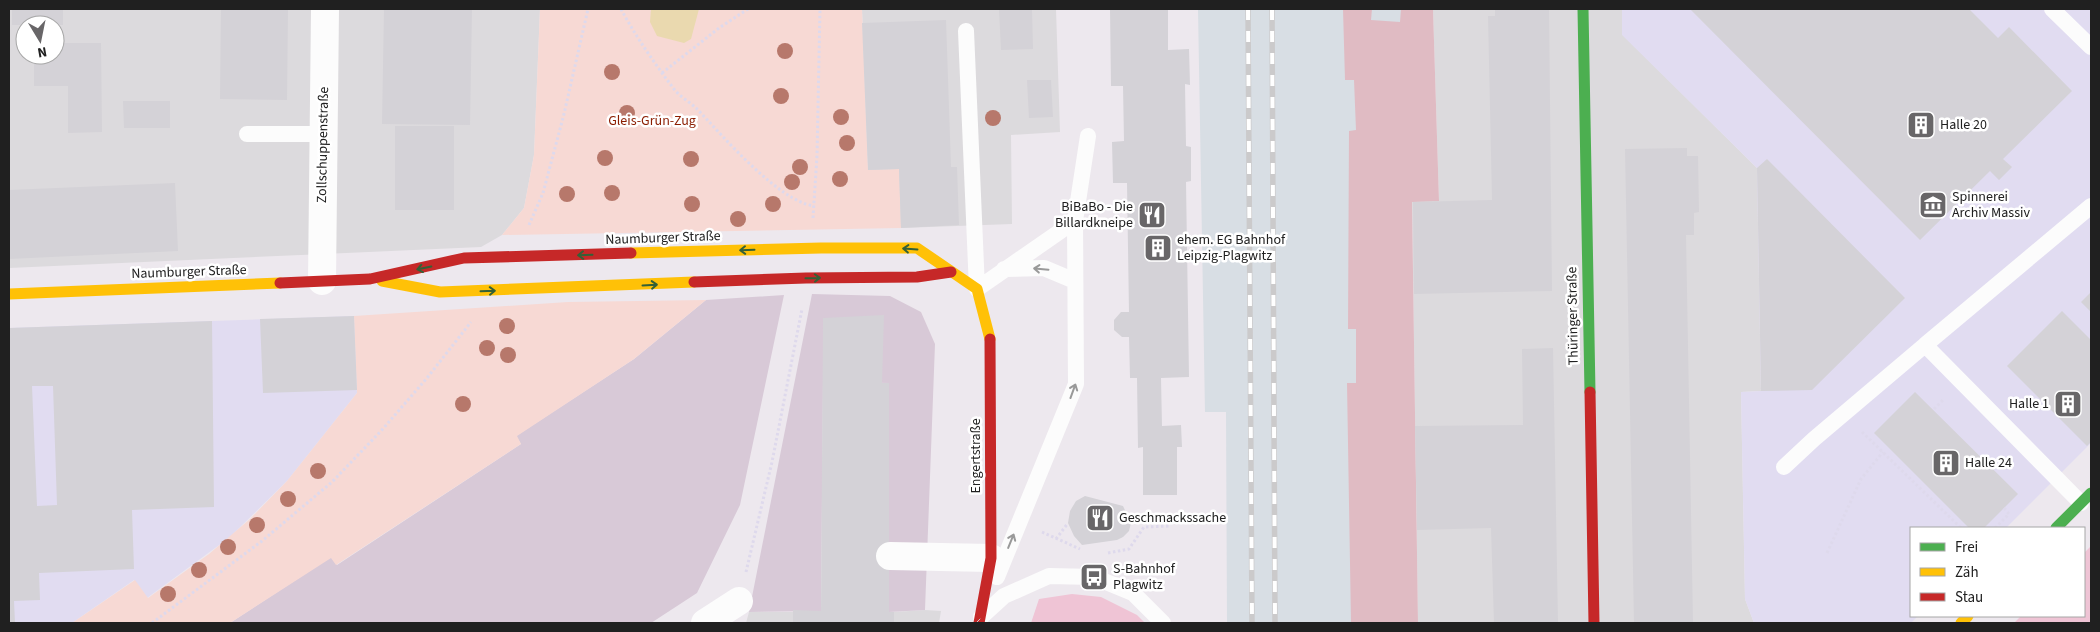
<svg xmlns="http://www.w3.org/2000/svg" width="2100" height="632" font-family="'Source Sans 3',sans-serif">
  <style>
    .residential { fill: #dcdadd; fill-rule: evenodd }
    .commercial { fill: #e1dcf1 }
    .industrial { fill: #d8dee4 }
    .construction { fill: #d8c9d7 }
    .grass { fill: #efc4d5 }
    .forest { fill: #e0bbc3 }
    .park { fill: #f7d9d4 }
    .pitch { fill: #ead9af }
    .building { fill: #d4d2d7; fill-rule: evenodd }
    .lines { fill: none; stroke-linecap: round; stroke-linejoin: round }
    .path { stroke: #ded9ec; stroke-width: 3; stroke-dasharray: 2.5 2.5; stroke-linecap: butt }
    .lane { stroke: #fcfcfc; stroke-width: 16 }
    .street { stroke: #fcfcfc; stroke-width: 28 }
    .fast { stroke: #4caf50; stroke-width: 11 }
    .slow { stroke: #ffc107; stroke-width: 11 }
    .jam { stroke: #c62828; stroke-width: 11 }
    .tram { stroke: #cbcacb; stroke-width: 1 }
    .rail-casing { stroke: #cbcacb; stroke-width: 5.5 }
    .rail { stroke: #fff; stroke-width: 4; stroke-dasharray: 11; stroke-linecap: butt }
    .tree { fill: #b7786b }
    .oneway { stroke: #346036 }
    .oneway2 { stroke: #999 }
    .labels { text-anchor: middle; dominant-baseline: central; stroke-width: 5; stroke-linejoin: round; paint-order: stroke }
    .park-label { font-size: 14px; fill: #8b1d00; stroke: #fff }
    .poi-label { font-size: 14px; fill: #202020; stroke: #fff; text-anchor: start }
    .street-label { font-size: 14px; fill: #202020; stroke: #fff }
  </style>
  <rect width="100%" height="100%" fill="#ede8ee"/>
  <path class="residential" d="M9,9H540L534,155L524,208L502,235L481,247L9,268ZM25,25H55V55H25Z
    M862,9H1056L1060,132L1011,135L1012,224L901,228L868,170Z
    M1433,9H1622L1623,35L1757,168L1761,391L1741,392L1745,599L1754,623H1418L1412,201L1439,200Z
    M925,610L941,611L939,623H746L749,612H894Z"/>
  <path class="commercial" d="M1622,9H2091V443L2006,528H1911V616H1918L1911,623H1754L1745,599L1741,392L1761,391L1757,168L1622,35Z
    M354,316L357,393L287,481L230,537L147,598L134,580L72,623H9V328Z"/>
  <path class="industrial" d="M1198,9H1423L1370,623H1227L1226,412H1205Z"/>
  <path class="construction" d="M812,294L890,296L921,312L935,344L925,610L889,612V383L823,382L821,611L749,612Z
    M784,295L740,505L697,593L651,623H230L331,557L337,565L521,444L516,436L634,359L706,300Z"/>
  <path class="grass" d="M2091,546V623H2014L2021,616H2084V553Z
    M1072,594L1101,597L1137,615L1145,623H1031L1039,599Z"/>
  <path class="forest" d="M1343,9H1372L1371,20L1400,22L1401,9H1433L1439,201L1412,202L1418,623H1351L1347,383H1356V329H1348L1349,131L1356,130L1354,80H1345Z"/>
  <path class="park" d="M540,9H862L868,170L899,169L901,228L502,235L524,208L534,155Z
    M706,300L634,359L517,436L521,444L336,565L331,558L230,623H72L135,580L148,598L209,554L250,519L287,481L357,393L354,316L568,302Z"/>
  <path class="pitch" d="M651,9H699L691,39L684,43L657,36L650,22Z"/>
  <path class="building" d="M12,9H63V25H12Z
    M221,9H288L287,100L220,99Z
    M384,9H472L470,125L382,124Z
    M999,9H1032L1033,49L1001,50Z
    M1110,9H1168V50L1189,49L1190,85L1185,84L1186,146L1191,147V181L1186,182L1189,377L1161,378L1162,426L1181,425L1182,447H1177V495H1143V447L1138,448L1137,378H1130L1129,337H1122L1114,330V320L1121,312H1129L1127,183H1113L1112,142L1124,141L1123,86H1111Z
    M1495,9H1549L1552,291L1414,294L1413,202L1492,200L1488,16H1495Z
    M1690,9H1969L1998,38L2009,27L2072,91L2003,159L2012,167L1999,180L1990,171L1920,240Z
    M946,20L951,167H957L959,225L901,228L899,169L868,170L862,23Z
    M55,43H101L102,132L68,133V86H34V55H55Z
    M1027,80H1051L1053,117L1029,118Z
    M123,101H170V128H124Z
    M395,126H454V210H395Z
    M1687,148V156H1698L1699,212L1694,213V235H1686L1693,623H1634L1625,149Z
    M1767,159L1905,298L1812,390L1761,391L1757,168Z
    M175,183L178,251L9,259V190Z
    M2091,292V312L2081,302Z
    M2062,311L2091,340V442L2087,446L2007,366Z
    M884,315L882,383H889V612H894V623H793V610L821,611L823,318Z
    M354,316L357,390L263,393L260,319Z
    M212,321L214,507L132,510L134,569L39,573L40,600L14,601L15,623H9V328ZM32,386H53L57,505L37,506Z
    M1553,348L1558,623H1494L1491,528L1417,530L1415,426L1523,425L1522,349Z
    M1915,392L2018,494L1984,528H1969L1874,433Z
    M1085,496L1123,506L1131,523L1129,531L1123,537L1117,540L1082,545L1074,536L1068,523L1070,511L1076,501Z"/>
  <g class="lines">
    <path class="path" d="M621,9C636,37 655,64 674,89C680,97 690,102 697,109C723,136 778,201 814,206
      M662,73L719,28L748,9
      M813,218L817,156L820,9
      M529,225L543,193L564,114L588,9
      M1934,409L1944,399
      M1862,432L1961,528
      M1995,528L2009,514L2004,508
      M1042,532L1080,549
      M1056,539L1068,523
      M1108,553L1129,549L1144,527L1170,526
      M1827,553L1861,479L1883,452
      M746,572L772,462L802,309
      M152,623L262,541L332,482L381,431L427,378L471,322"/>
    <path class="lane" d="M2052,9L2091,47
      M966,31L977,289
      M247,134H323
      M1004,269L1044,268L1075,281
      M977,289L1075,221L1088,136
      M1784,467L1814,439L1925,345
      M2081,503L1925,345L2091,206
      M997,577L1076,384L1075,221
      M981,617L1004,596L1049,576L1094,577L1133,593L1163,623"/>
    <path class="street" d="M322,281L325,9
      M890,556L991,558
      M705,623L739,601"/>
    <path class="fast" d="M1583,9L1590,392
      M2056,528L2091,493"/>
    <path class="slow" d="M631,253L821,248H917L977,289L990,339
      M382,281L440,292L694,282
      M9,294L280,283
      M1961,623L1968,616"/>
    <path class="jam" d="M694,282L806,278L917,277L951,272
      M280,283L370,279L464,258L631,253
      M1590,392L1594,623
      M979,623L991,558L990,339"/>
    <path class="tram" d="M976,623L980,619"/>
    <defs>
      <path id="rail" d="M1248,9L1252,623
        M1272,9L1275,623"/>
    </defs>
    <use href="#rail" class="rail-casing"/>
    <use href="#rail" class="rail"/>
  </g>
  <g class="tree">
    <circle cx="785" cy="51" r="8"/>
    <circle cx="612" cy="72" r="8"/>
    <circle cx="781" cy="96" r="8"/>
    <circle cx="627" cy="113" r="8"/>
    <circle cx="841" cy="117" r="8"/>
    <circle cx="993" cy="118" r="8"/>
    <circle cx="847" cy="143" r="8"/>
    <circle cx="605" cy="158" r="8"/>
    <circle cx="691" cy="159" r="8"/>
    <circle cx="800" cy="167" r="8"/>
    <circle cx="840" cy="179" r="8"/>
    <circle cx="792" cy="182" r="8"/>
    <circle cx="612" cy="193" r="8"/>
    <circle cx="567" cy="194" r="8"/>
    <circle cx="692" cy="204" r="8"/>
    <circle cx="773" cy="204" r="8"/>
    <circle cx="738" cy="219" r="8"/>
    <circle cx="507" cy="326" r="8"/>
    <circle cx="487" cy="348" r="8"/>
    <circle cx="508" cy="355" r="8"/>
    <circle cx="463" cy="404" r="8"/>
    <circle cx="318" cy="471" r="8"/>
    <circle cx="288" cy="499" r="8"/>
    <circle cx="257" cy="525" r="8"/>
    <circle cx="228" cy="547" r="8"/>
    <circle cx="199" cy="570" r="8"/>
    <circle cx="168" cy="594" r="8"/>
  </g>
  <defs><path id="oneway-shaft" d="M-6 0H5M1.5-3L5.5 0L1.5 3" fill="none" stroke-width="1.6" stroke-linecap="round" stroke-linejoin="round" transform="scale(1.25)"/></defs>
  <g class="oneway">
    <use href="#oneway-shaft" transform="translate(910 249) rotate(-176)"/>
    <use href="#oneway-shaft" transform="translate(747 250) rotate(178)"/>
    <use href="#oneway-shaft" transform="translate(585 255) rotate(178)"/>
    <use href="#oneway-shaft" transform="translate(424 268) rotate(168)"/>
    <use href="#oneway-shaft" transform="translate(813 278) rotate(-1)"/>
    <use href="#oneway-shaft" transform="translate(650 285) rotate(-3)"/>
    <use href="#oneway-shaft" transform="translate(488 291) rotate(-2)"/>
  </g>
  <g class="oneway2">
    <use href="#oneway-shaft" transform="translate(1041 269) rotate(-175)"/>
    <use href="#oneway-shaft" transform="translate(1073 391) rotate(-70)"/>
    <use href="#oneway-shaft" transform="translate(1011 541) rotate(-68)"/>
  </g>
  <defs>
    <symbol id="building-square" viewBox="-11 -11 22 22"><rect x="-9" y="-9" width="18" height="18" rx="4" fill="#686668" stroke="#fff"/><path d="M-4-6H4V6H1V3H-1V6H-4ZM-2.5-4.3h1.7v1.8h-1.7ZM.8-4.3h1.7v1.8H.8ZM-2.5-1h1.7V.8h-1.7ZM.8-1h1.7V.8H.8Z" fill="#fff"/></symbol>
    <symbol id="museum-square" viewBox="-11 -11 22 22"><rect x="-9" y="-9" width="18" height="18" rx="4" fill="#686668" stroke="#fff"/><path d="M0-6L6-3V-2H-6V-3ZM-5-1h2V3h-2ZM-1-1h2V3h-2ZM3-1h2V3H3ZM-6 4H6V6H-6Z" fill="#fff"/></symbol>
    <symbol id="restaurant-square" viewBox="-11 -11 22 22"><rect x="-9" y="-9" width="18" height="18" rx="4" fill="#686668" stroke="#fff"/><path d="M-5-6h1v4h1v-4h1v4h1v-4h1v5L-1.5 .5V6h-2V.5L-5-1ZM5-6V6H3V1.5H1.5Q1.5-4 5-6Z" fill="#fff"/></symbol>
    <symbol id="bus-square" viewBox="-11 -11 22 22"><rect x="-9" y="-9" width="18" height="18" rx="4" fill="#686668" stroke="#fff"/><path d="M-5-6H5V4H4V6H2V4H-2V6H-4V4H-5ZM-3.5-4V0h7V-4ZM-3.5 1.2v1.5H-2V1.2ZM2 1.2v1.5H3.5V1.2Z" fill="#fff"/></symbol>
  </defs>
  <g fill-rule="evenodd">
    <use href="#building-square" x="1905" y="109" width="32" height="32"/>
    <use href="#museum-square" x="1917" y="189" width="32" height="32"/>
    <use href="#restaurant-square" x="1136" y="199" width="32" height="32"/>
    <use href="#building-square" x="1142" y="232" width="32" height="32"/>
    <use href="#building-square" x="2052" y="388" width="32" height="32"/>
    <use href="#building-square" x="1930" y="447" width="32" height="32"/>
    <use href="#restaurant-square" x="1084" y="502" width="32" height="32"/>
    <use href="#bus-square" x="1078" y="561" width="32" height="32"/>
  </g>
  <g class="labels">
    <g class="park-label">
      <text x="652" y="121">Gleis-Grün-Zug</text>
    </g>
    <g class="poi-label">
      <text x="1940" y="125">Halle 20</text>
      <text x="1952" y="197">Spinnerei<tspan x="1952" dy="16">Archiv Massiv</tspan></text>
      <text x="1133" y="207" text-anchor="end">BiBaBo - Die<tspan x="1133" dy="16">Billardkneipe</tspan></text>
      <text x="1177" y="240">ehem. EG Bahnhof<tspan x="1177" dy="16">Leipzig-Plagwitz</tspan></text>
      <text x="2049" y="404" text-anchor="end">Halle 1</text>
      <text x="1965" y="463">Halle 24</text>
      <text x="1119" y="518">Geschmackssache</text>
      <text x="1113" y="569">S-Bahnhof<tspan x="1113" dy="16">Plagwitz</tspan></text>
    </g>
    <g class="street-label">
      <text transform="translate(323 145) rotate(-89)">Zollschuppenstraße</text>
      <text transform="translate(663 238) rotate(-2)">Naumburger Straße</text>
      <text transform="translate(189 272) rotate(-2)">Naumburger Straße</text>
      <text transform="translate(1573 316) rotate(-91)">Thüringer Straße</text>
      <text transform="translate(976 456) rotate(-90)">Engertstraße</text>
    </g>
  </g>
  <rect width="2100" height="632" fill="none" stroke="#202020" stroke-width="20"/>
  <rect x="1910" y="527" width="175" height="90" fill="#ffffff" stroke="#a6a6a6"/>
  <rect x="1920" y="543" width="25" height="8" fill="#4caf50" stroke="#a6a6a6"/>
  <text x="1955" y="552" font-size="15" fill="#202020">Frei</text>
  <rect x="1920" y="568" width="25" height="8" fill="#ffc107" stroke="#a6a6a6"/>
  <text x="1955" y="577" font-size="15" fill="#202020">Zäh</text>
  <rect x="1920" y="593" width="25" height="8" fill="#c62828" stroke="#a6a6a6"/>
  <text x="1955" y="602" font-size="15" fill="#202020">Stau</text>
  <g transform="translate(40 40) rotate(170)"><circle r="24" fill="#ffffff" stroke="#a6a6a6"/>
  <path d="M0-4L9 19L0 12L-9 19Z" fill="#686668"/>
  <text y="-8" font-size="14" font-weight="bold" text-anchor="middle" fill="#202020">N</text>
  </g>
</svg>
